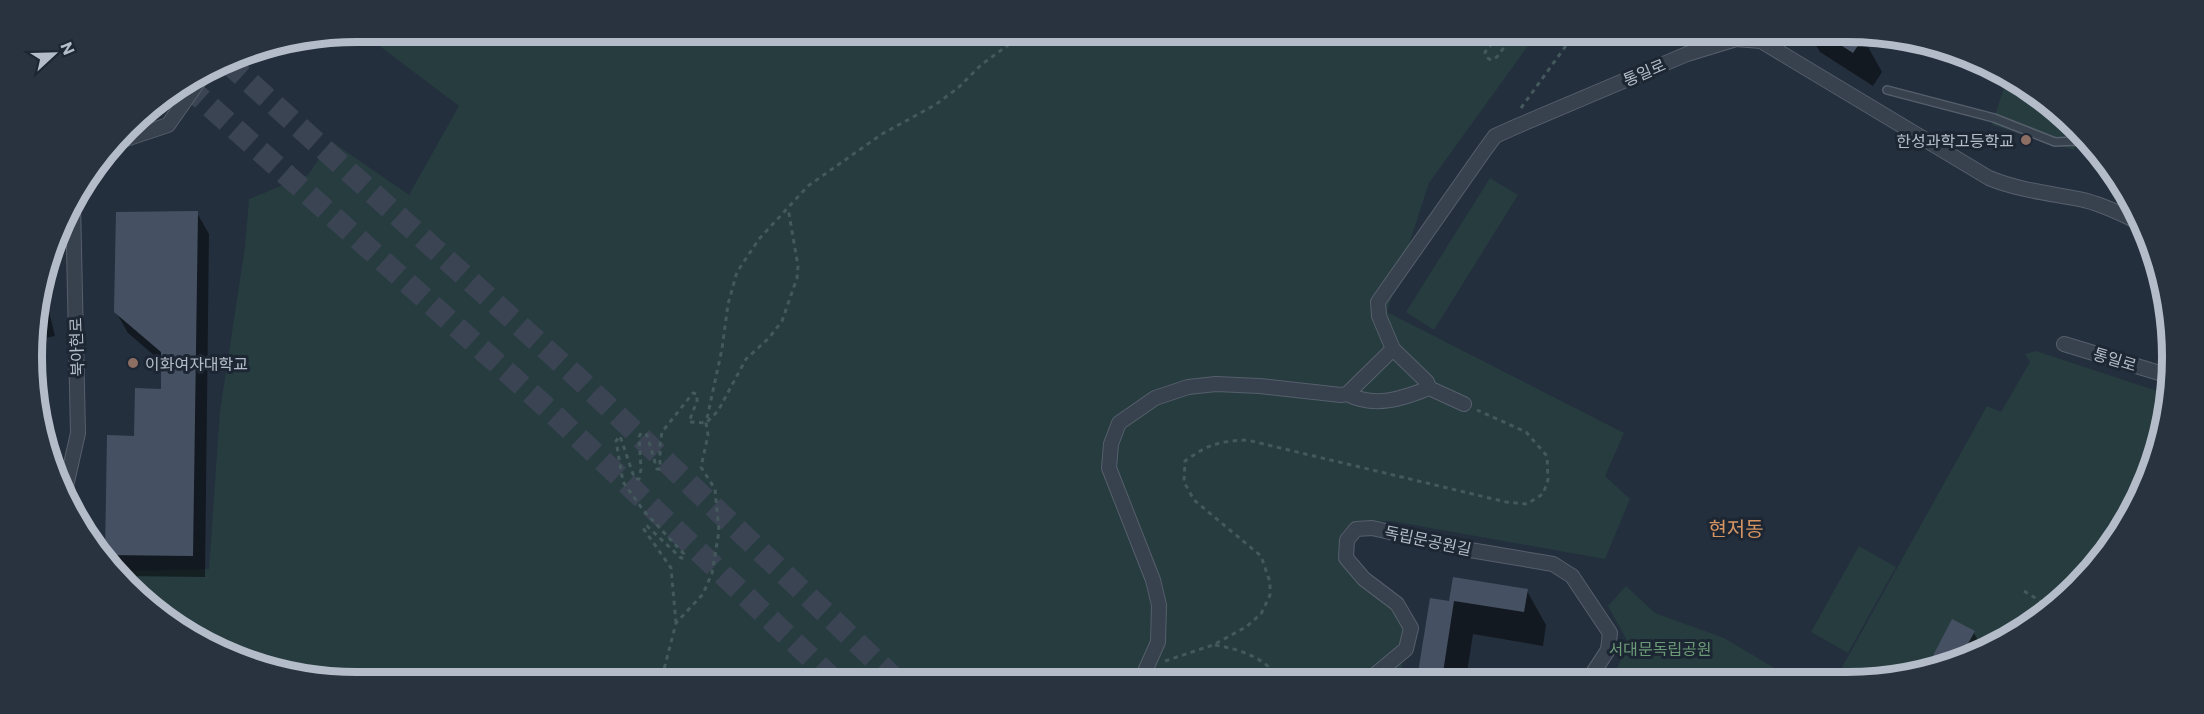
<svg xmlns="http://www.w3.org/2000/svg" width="2204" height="714" font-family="Commissioner,'Noto Sans KR',sans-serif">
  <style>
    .green { fill: #263c3f }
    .shadow { fill: #0007 }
    .building { fill: #455162 }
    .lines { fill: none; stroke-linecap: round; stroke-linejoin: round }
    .primary-tunnel { stroke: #3a4453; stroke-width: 22; stroke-dasharray: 22 11; stroke-linecap: butt }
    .service-casing { stroke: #565f6c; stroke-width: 10 }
    .minor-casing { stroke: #565f6c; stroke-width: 16 }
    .path { stroke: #44595c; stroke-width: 3; stroke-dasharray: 4.5 4.5; stroke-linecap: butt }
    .service { stroke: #38414e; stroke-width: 7 }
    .minor { stroke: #38414e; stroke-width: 14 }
    .education-dot { fill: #8d6e63; stroke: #1d2633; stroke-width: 2 }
    .labels { text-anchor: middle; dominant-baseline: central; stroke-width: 6; stroke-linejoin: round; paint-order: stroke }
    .street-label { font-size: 16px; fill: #b4bcc9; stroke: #1d2633 }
    .poi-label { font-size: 16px; fill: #b4bcc9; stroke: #1d2633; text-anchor: end }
    .park-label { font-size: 16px; fill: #6b9a76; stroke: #1d2633 }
    .quarter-label { font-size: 20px; fill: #d59563; stroke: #1d2633 }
    .rim { fill: none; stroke: #b4bcc9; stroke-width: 8 }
  </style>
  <rect width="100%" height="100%" fill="#242f3e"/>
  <path class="green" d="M361,32L1535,36L1429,183L1387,312L1624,433L1605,476L1630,499L1605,559L1391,521L1352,523L1342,533L1341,560L1393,607L1404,628L1402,648V679L293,676L176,627L120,571L209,569L220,411L245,247L249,199L308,175L331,141L409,195L459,106Z
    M2007,78L2028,87L2086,144L2077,141L2074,150L1992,125Z
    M1490,178L1518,195L1434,330L1406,312Z
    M2036,351L2166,394V421L2129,519L2077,587L1991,649L1890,680H1835L1987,406L2001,412L2030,362L2025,354Z
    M1859,546L1896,567L1848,653L1811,632Z
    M1626,586L1655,613L1724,638L1793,679H1611L1629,644L1608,606Z"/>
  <path class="shadow" d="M1811,37L1863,38L1882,72L1873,86L1820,52Z
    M197,213L209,234L205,577L124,576L112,564L107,554L136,437L162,390L163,363L128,333L116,312Z
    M43,286L55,336L36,340L34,315Z
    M1454,579L1527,591L1546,625L1543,646L1473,634L1466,679H1418L1451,603Z
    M1973,632L1980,643L1974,654L1928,668Z"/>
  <path class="building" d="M1828,37L1863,38L1853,53Z
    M198,211L193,556L105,555L107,435L134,436L135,388L161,389V352L114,312L116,212Z
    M40,297L44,314L34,317V315Z
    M1453,577L1528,589L1524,612L1454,601L1442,679H1417L1430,598L1449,601Z
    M1952,619L1975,631L1960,658L1926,669Z"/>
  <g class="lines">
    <path class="primary-tunnel" d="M226,61L578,378L893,677
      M186,85L546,407L831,677"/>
    <defs>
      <path id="service" d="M1887,90L1994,118L2055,142L2077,141L2086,144"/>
      <path id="minor" d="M120,141L168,125L203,75
        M2064,344L2166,375
        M1429,388L1464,404
        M1347,394C1375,408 1402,399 1429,388L1427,382L1393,349
        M65,491L78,433L73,202
        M1142,678L1158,642L1159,605L1153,580L1109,468L1111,444L1119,423L1155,398L1188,387L1216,384L1260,386L1341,395L1347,394L1393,349L1379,316L1378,302L1484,151L1495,136L1515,127L1687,54L1736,39L1761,41L1989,178C2018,190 2048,193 2079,199C2099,203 2118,212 2136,221
        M1370,679L1406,649L1411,628L1397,604L1364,579L1346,558L1347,540L1356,529L1372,528L1470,550L1553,564L1572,576L1610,633L1608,650L1589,679"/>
    </defs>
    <use href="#service" class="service-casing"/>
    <use href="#minor" class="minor-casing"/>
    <path class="path" d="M1498,36L1485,52L1486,57L1491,60L1497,57L1512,36
      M1521,108L1573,36
      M2024,591L2050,607
      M676,623L671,568L643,528L647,526L681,558H684V554L643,510L623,482L616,441L620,436L634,477L636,479H639L641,469L639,437L641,433L647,435L657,469H660V445L662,432L693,393L697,394V401L689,422L706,423L718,411L746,359L769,338L782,321L797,278L798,266L788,208
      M1215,645C1241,650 1262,656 1279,678
      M1165,661L1213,645L1246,627L1261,614L1270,595V582L1261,556L1194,500L1184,482L1185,461C1207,445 1219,441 1247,440L1506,502L1527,504L1543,494L1548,480L1547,456L1526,432L1477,410
      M662,677L676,623L703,594L712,573L719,531L715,489L701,467L708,435L706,423L722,349L728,304L737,272L759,239L808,186L882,134L935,105L958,88L981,65L1023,34"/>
    <use href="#service" class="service"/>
    <use href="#minor" class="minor"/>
  </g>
  <g class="education-dot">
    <circle cx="2026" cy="140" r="6"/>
    <circle cx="133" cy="363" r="6"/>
  </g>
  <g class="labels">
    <g class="street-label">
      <text transform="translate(1644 72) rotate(-23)">통일로</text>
      <text transform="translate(76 347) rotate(-92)">북아현로</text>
      <text transform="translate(2115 359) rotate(17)">통일로</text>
      <text transform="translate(1428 540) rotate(12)">독립문공원길</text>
    </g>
    <g class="poi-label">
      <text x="2014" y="140">한성과학고등학교</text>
      <text x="145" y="363" text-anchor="start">이화여자대학교</text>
    </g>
    <g class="park-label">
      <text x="1660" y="648">서대문독립공원</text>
    </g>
    <g class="quarter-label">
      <text x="1736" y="528">현저동</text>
    </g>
  </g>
  <path d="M0 0H2204V714H0ZM357 42H1847A315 315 0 0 1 2162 357V357A315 315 0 0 1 1847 672H357A315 315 0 0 1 42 357V357A315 315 0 0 1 357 42Z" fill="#29323f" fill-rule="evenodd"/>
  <path class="rim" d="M357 42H1847A315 315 0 0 1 2162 357V357A315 315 0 0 1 1847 672H357A315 315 0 0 1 42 357V357A315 315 0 0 1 357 42Z"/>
  <g transform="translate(54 54) rotate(68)" stroke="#1d2633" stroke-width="4.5" paint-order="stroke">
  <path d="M0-4.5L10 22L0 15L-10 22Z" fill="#b4bcc9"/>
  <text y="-9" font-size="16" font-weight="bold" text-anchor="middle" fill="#b4bcc9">N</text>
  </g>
</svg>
